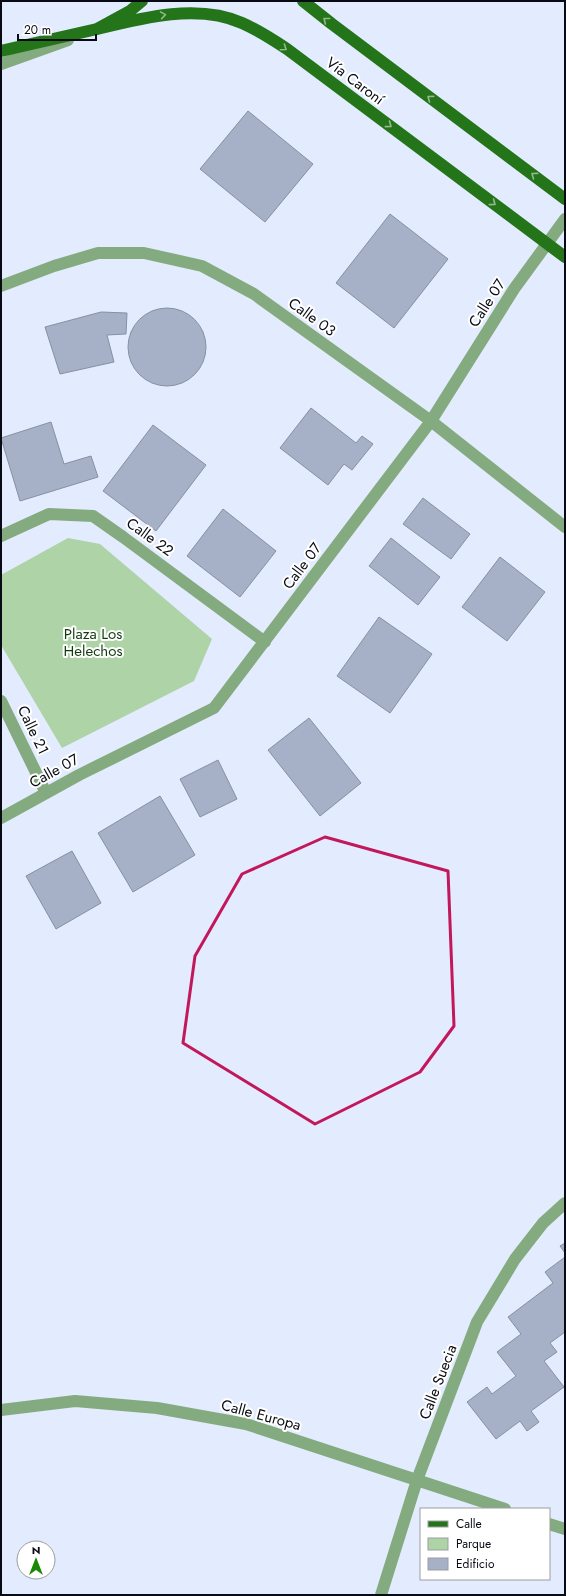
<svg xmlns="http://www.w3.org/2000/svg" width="566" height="1596" font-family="Jost,sans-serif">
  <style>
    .green { fill: #add3a7 }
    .building { fill: #a6b0c6; stroke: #8690a5 }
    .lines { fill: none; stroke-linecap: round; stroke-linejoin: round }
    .minor { stroke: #84ab7f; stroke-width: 12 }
    .major { stroke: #247419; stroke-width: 12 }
    .oneway { stroke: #92ba8c }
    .marked { fill: none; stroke: #c2185b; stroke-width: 3; stroke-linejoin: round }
    .labels { text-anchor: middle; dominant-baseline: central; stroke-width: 4; stroke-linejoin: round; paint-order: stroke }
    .street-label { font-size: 15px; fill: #080b13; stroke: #fff }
    .park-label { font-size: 15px; fill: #133b0e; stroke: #fff }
  </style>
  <rect width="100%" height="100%" fill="#e3ebfe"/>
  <path class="green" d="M68,538L100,544L212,639L194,681L62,748L1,645V575Z"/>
  <path class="building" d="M248,111L313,164L265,222L200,169Z
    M390,214L448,259L394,328L336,283Z
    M128 347a39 39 0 1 1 78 0a39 39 0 1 1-78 0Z
    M101,312L127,313L126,334L107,335L114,362L60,374L45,327Z
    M311,408L356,443L362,436L373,444L352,470L344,464L328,485L280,448Z
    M51,422L64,464L91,456L98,477L20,501L1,438Z
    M153,425L206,465L156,531L103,491Z
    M423,498L470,534L451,559L403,524Z
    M223,509L276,551L240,597L187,556Z
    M391,538L440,577L418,605L369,566Z
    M500,557L545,592L507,641L462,607Z
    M379,617L432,654L390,713L337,676Z
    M309,718L361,783L320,816L268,750Z
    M218,760L237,799L200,817L180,779Z
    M160,796L195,855L133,892L98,833Z
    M72,851L101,903L56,929L26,876Z
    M565,1243V1253L560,1246Z
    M565,1257V1332L550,1343L557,1352L544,1361L564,1387L531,1411L539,1422L527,1431L520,1421L496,1439L467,1402L487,1387L492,1394L516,1376L497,1352L521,1334L508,1317L553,1283L545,1272Z"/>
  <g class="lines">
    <path class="minor" d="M1,64L68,40
      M1,286L54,266L98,253H144L202,266L254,294L431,421L565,527
      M1,536L49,514L93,516L123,537L265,642
      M1,701L46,793
      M1,818L79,775L214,708L431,421L514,289L565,219
      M1,1410L75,1401L157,1408L246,1424L505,1509
      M549,1524L565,1529
      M381,1595L417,1480L477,1322L515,1259L543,1223L565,1203"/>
    <path class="major" d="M303,1L332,24L565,199
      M97,29C141,18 198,3 242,23C258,30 272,39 287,49L565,257
      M1,51L97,29L130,11L142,1"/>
  </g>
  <defs><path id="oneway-chevron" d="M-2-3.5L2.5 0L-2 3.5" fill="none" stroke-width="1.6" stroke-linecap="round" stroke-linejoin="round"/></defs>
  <g class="oneway">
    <use href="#oneway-chevron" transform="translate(163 15) rotate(-9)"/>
    <use href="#oneway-chevron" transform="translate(326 20) rotate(-142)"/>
    <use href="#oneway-chevron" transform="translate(284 48) rotate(35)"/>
    <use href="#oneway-chevron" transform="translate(430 98) rotate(-143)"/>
    <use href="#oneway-chevron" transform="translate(389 125) rotate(37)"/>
    <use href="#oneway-chevron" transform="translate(534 175) rotate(-143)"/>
    <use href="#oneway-chevron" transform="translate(493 203) rotate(37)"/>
  </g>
  <path class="marked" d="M325,837L448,871L454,1026L420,1072L315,1124L183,1043L195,956L242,874Z"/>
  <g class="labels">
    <g class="street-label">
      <text transform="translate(355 81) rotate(37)">Vía Caroní</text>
      <text transform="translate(487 303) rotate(-57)">Calle 07</text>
      <text transform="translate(312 317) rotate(36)">Calle 03</text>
      <text transform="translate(150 537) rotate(36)">Calle 22</text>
      <text transform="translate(302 566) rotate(-53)">Calle 07</text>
      <text transform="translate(33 730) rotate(64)">Calle 21</text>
      <text transform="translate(54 771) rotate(-29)">Calle 07</text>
      <text transform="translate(438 1382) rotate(-69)">Calle Suecia</text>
      <text transform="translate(261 1415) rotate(15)">Calle Europa</text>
    </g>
    <g class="park-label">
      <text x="93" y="634">Plaza Los<tspan x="93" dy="17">Helechos</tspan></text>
    </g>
  </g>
  <rect width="566" height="1596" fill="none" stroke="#080b13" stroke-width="4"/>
  <rect x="420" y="1508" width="130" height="72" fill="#ffffff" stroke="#9c9da1"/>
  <rect x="428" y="1521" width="20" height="6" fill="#247419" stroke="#9c9da1"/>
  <text x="456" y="1528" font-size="12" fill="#080b13">Calle</text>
  <rect x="428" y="1538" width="20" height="12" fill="#add3a7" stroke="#9c9da1"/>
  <text x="456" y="1548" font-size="12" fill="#080b13">Parque</text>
  <rect x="428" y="1558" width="20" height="12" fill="#a6b0c6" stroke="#9c9da1"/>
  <text x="456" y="1568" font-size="12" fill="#080b13">Edificio</text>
  <g transform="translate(36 1560)"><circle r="19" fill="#ffffff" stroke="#9c9da1"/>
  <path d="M0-3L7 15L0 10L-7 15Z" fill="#198804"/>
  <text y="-6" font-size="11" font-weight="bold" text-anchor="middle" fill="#080b13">N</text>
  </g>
  <path d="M18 34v6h78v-6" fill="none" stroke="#080b13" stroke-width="2"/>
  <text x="24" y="34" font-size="12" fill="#080b13" stroke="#ffffff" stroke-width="3" paint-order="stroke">20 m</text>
</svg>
